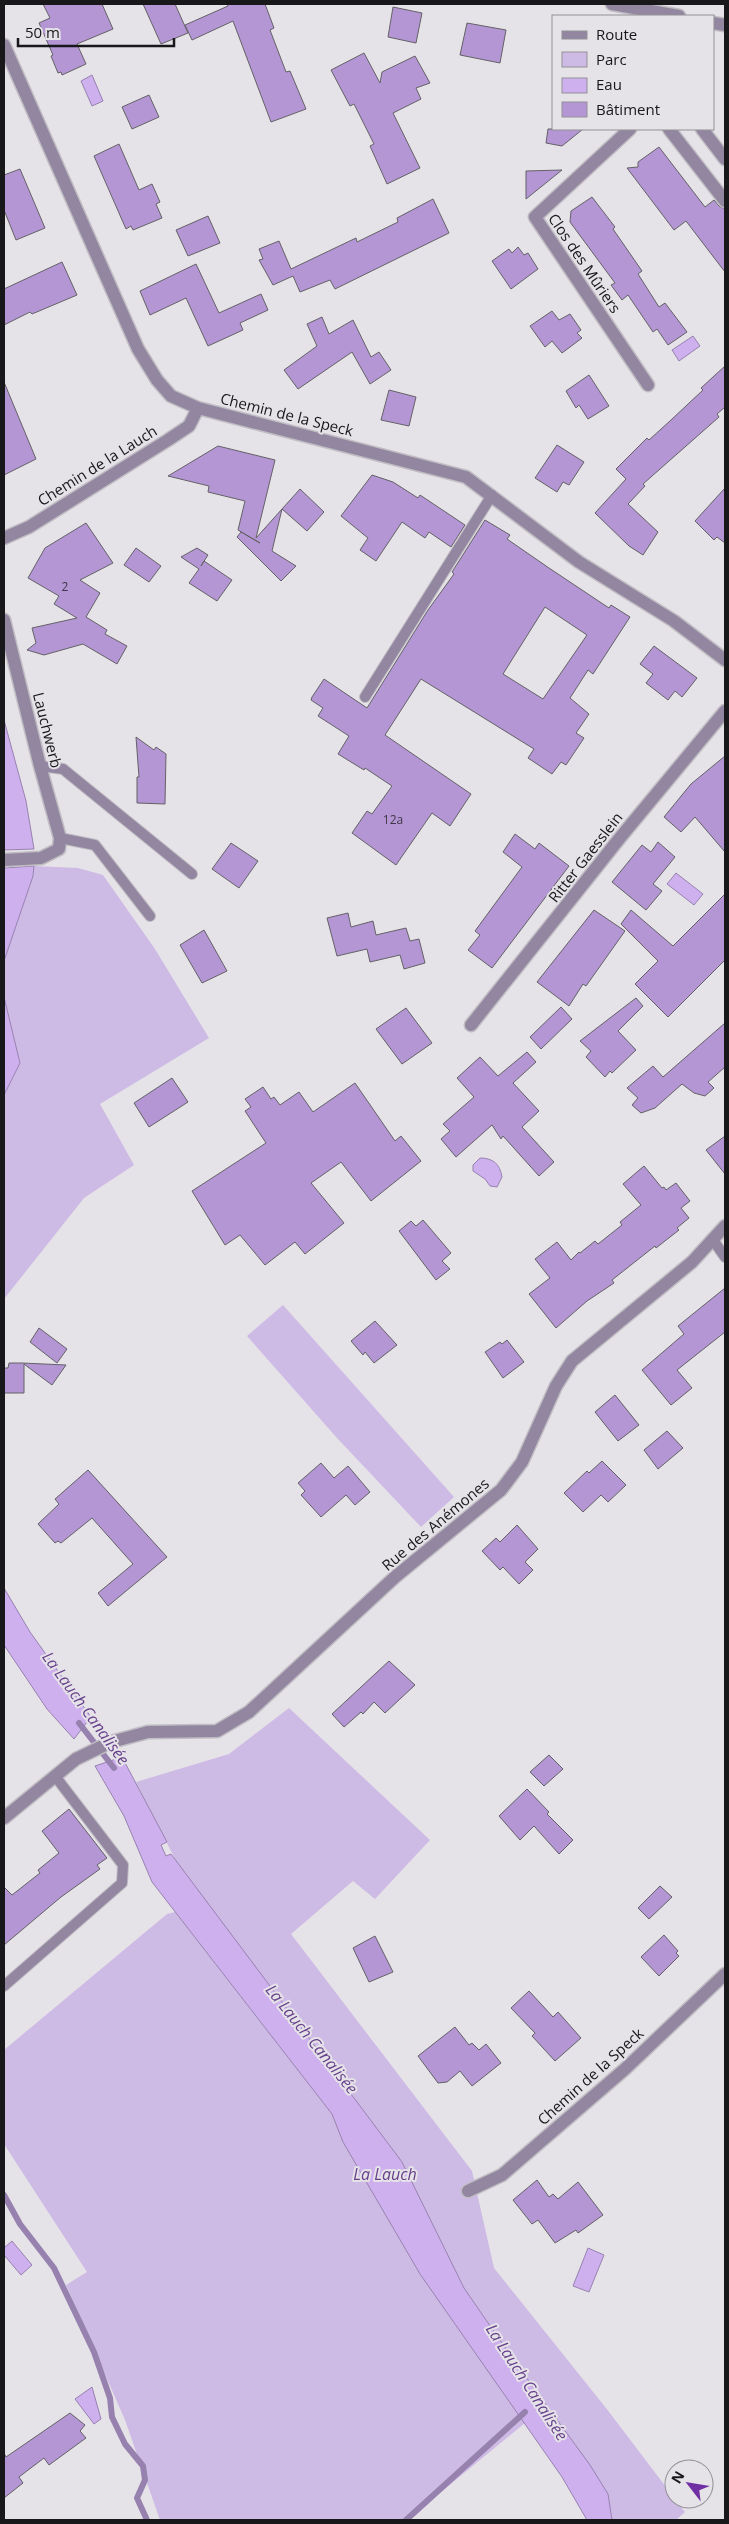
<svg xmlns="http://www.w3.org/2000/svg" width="729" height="2524" font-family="'Open Sans',sans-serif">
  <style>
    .green { fill: #cebbe5 }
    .water { fill: #ceb0ef; stroke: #9782af }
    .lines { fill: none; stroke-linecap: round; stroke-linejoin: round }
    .stream { stroke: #9782af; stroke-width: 6 }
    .building { fill: #b396d3; stroke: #646267; fill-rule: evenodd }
    .service-casing { stroke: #c0bdc3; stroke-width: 12 }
    .minor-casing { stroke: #c0bdc3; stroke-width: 15 }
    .tertiary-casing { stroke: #c0bdc3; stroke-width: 15 }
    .service { stroke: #9386a1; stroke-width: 10 }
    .minor { stroke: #9386a1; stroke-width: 12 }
    .tertiary { stroke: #9386a1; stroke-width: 12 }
    .labels { text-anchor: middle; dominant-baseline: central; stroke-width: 4; stroke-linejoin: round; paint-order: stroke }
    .number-label { font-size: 12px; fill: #3f3748 }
    .street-label { font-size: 15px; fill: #181719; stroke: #e5e2e8 }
    .water-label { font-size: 16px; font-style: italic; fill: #67418b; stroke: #e5e2e8 }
  </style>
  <rect width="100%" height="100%" fill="#e5e2e8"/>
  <path class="green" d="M34,866L78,868L103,875L155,949L209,1038L100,1104L134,1165L84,1198L4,1299V1095L20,1063L4,997V961L33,876Z
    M283,1305L454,1497L421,1527L337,1438L247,1336Z
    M289,1708L430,1840L375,1899L353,1881L291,1934L472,2171L494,2268L606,2408L685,2512L676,2520H612L609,2508L575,2444L515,2362L464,2288L402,2162L177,1863L136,1782L229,1754Z
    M175,1912L332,2114L343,2142L420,2274L525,2423L407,2520H160L125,2420L66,2285L87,2272L4,2144V2050L167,1914Z"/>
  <path class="water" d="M92,75L103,101L92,106L81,81Z
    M693,336L700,346L679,361L672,350Z
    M4,720L26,801L34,849L4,850Z
    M34,866L33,876L4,961V868Z
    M676,873L703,894L694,905L667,884Z
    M4,997L20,1063L4,1095Z
    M480,1158C493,1158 500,1164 502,1177L497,1187L490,1186L485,1179L473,1171V1165Z
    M4,1588L30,1632L91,1717L74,1739L47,1709L4,1645Z
    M122,1757L167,1842L161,1845L166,1856L171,1854L402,2162L464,2288L515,2362L590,2465L608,2494L612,2520H587L562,2477L420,2274L343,2142L332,2114L152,1882L124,1816L95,1766Z
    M12,2241L32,2265L21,2275L4,2255V2248Z
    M588,2248L604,2255L589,2292L573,2286Z
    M92,2387L101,2419L94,2424L75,2399Z"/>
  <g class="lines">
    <path class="stream" d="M79,1723L114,1768
      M4,2195L20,2224L54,2268L94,2352L110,2398L112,2417L125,2444L143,2466L145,2480L137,2498L147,2520
      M406,2520L525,2412"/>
  </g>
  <path class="building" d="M43,4H102L113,29L77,44L86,64L62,75L61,72L58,73L51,56L53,55L39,23L50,18Z
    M143,4H175L188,33L161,44Z
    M227,4H265L274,28L270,30L286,72L290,71L306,109L271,122L233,21L192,40L185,25L228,6Z
    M393,7L422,13L416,43L388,37Z
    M467,23L506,30L500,63L460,55Z
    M364,53L380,83L382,72L415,56L430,83L416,88L421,99L393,113L420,168L387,184L370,146L374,144L354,104L350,106L331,70Z
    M149,95L159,117L132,129L122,107Z
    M548,129H583L562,146L546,143Z
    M119,144L139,190L152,184L160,202L156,204L162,218L133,230L131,226L126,229L94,156Z
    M659,147L705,207L714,200L719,206L725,209V272L686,221L674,230L627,168L638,167V162Z
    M20,169L45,228L16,240L4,210V175Z
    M562,170L526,199V171Z
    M592,197L615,227L613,229L642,271L638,274L659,307L665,303L687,332L668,345L657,329L653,332L628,295L622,300L611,285L615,283L570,222L571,211Z
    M433,199L449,233L335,289L330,280L300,292L293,276L273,285L259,260L263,259L259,249L279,241L291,269L356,238L357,242L398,222L397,218Z
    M208,216L220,243L188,256L176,230Z
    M518,247L524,255L528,253L538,269L511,289L492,261L509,249L512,253Z
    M62,262L77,295L32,314L30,312L4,325V289Z
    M196,264L219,313L261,294L268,310L240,323L243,330L208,346L186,298L150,315L140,291Z
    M552,311L559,320L570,314L581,330L577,333L582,338L562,353L552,341L545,347L530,326Z
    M322,317L329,334L353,320L371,357L379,352L391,370L370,384L352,352L298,389L284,370L317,346L307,324Z
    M725,366V407L717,414L719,417L643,484L645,486L628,504L658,532L643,555L629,546L595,513L626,479L616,469L647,438L649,440L671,420L703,390L701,388Z
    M589,375L609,406L588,419L579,405L576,408L566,391Z
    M4,382L36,459L4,475Z
    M389,390L416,397L409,426L381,420Z
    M557,445L584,462L569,485L563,482L557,492L535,478Z
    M218,446L275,460L256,538L282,509L272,551L296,566L281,581L237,537L241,532L260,543L238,530L245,501L208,492L209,486L168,476Z
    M372,475L393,482L418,498L420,495L465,525L451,547L429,532L425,538L402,522L376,561L360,550L368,538L341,516Z
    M725,488V543L717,537L714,540L695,521Z
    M300,489L324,512L307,531L282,509Z
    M485,520L510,535L507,539L549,568L609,608L611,605L630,617L593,674L588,670L570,698L589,714L576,733L584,738L566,765L561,762L552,774L528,758L534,749L421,679L385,735L471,794L450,826L432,813L396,865L352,833L367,811L372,814L392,786L365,768L364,770L338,754L349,736L318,716L323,708L311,700L312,697L324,679L367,708L428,610L454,574L452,572ZM545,607L587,635L543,699L503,674Z
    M86,523L113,563L80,580L100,593L86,617L107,630L105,634L127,646L117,664L83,644L44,655L27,650L36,643L32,628L77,618L54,604L59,596L28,578L45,548Z
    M136,548L161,566L149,582L124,565Z
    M197,548L208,555L201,566L204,561L232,580L217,601L189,583L199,569L181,557Z
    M654,646L697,678L682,697L675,691L668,700L646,683L653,674L640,664Z
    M136,737L154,750L156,747L166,754L165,804L137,803V777H139Z
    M725,756V852L695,817L681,832L664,817L691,784Z
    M515,834L535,849L539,843L569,866L492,968L468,950L480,935L475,931L522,867L503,852Z
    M658,842L675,857L653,884L662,891L646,910L612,882L642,845L651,852Z
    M231,843L258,861L239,888L212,869Z
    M725,894V960L668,1017L635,984L658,961L621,924L631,910L673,946Z
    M594,910L625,931L586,986L583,984L569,1006L537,982Z
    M348,913L351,927L373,921L376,935L406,928L410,941L419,939L425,963L404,969L400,955L370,962L367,949L337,956L327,918Z
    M204,930L227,971L202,983L180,945Z
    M636,998L643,1006L618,1031L636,1050L612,1073L610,1071L605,1077L586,1057L591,1051L580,1041Z
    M561,1007L572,1019L541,1049L530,1037Z
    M406,1008L432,1043L402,1064L376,1029Z
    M725,1023V1067L708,1082L714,1088L705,1096L694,1093L682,1084L655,1108L641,1113L632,1105L638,1098L627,1088L653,1066L663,1077Z
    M527,1052L536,1062L513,1083L539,1111L522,1127L554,1162L539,1176L503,1136L501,1139L492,1125L456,1157L441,1139L450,1131L443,1124L474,1097L457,1078L480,1057L498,1076Z
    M172,1078L188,1102L149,1127L134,1103Z
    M355,1083L395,1141L401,1136L421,1161L371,1201L341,1162L311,1183L344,1223L305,1254L295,1242L265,1265L240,1235L225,1245L192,1191L266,1143L245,1111L251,1107L245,1099L263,1087L271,1099L274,1097L280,1105L299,1092L313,1112Z
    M725,1136V1174L706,1150Z
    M644,1166L662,1188L664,1187L666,1190L676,1183L690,1201L681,1208L689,1218L677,1228L679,1230L656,1248L655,1246L612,1280L614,1283L587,1301L556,1328L529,1294L550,1278L535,1259L557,1242L571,1260L579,1252L580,1253L595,1241L598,1244L622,1225L620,1222L641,1205L623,1184Z
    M423,1220L451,1253L442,1261L450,1269L436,1280L399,1231L411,1221L416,1226Z
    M725,1288V1332L677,1370L692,1388L671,1405L642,1370L684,1334L678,1326Z
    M375,1321L397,1345L374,1363L365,1352L363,1355L351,1341Z
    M39,1328L67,1349L57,1363L30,1342Z
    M507,1340L524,1362L503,1378L485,1352L500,1342L502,1344Z
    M9,1363H22L66,1365L52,1385L24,1364V1393H4V1368H8Z
    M615,1395L639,1425L618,1441L595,1412Z
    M667,1431L683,1448L658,1469L644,1450Z
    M602,1461L626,1485L608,1502L601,1495L583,1512L564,1493L587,1471L589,1473Z
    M321,1463L334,1478L348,1466L370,1492L355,1505L346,1495L321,1517L301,1495L305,1491L298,1483Z
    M88,1470L167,1557L108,1606L98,1593L133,1564L92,1518L61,1543L58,1541L55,1543L38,1524L59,1504L55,1499Z
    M517,1525L538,1549L525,1562L533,1570L519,1584L503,1567L500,1570L482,1551L496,1538L500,1542Z
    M389,1661L415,1685L385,1713L374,1702L363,1714L361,1712L344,1727L332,1714Z
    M549,1755L563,1769L544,1786L530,1772Z
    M527,1789L549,1812L547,1814L573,1840L559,1854L534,1826L520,1840L499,1816Z
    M69,1809L107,1858L97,1865L100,1869L61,1897L4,1945V1887L12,1895L40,1873L38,1870L59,1853L42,1831Z
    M660,1886L672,1897L649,1919L638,1908Z
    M664,1935L678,1951L676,1953L679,1956L659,1976L641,1957Z
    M375,1936L393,1972L369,1982L353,1948Z
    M529,1991L553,2017L558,2012L581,2038L555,2061L532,2036L535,2033L511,2008Z
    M455,2027L469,2045L472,2043L479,2050L486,2044L501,2063L472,2086L460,2071L447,2082L438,2083L418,2056Z
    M537,2180L549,2197L553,2194L558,2199L578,2182L603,2215L578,2233L576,2230L555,2243L538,2220L532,2224L513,2200Z
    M70,2413L85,2425L80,2431L86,2438L49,2465L44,2458L19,2477L23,2483L4,2498V2453L6,2457Z"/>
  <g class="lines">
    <defs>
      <path id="service" d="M365,697L492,495
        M40,766L63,769L192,874
        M60,838L95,845L150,916
        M713,1240L725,1257
        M4,1986L122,1883L123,1865L55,1776"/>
      <path id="minor" d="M4,45L138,349L157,380L171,396L198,408L466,477L579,562L674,621L725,660
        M630,129L535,217L648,385
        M669,129L725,201
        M702,129L725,159
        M4,538L29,527L168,440L189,426L198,408
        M4,620L40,766L60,838L59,849L41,858L4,860
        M471,1025L619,839L725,711
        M4,1818L76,1759L111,1742L148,1732L217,1731L249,1712L395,1577L501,1490L522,1462L556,1386L572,1361L692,1262L725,1226
        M468,2191L502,2175L625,2069L725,1974"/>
      <path id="tertiary" d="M612,4L679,16
        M713,23L725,25"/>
    </defs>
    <use href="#service" class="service-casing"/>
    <use href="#minor" class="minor-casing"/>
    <use href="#tertiary" class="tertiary-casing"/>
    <use href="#service" class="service"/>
    <use href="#minor" class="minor"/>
    <use href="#tertiary" class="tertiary"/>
  </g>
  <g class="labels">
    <g class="number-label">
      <text x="65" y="586">2</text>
      <text x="393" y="819">12a</text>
    </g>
    <g class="street-label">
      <text transform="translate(585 263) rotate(56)">Clos des Mûriers</text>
      <text transform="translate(287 414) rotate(14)">Chemin de la Speck</text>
      <text transform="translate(97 465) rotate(-32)">Chemin de la Lauch</text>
      <text transform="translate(48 730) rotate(76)">Lauchwerb</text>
      <text transform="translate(585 857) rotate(-52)">Ritter Gaesslein</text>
      <text transform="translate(435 1524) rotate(-40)">Rue des Anémones</text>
      <text transform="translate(590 2076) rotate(-42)">Chemin de la Speck</text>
    </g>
    <g class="water-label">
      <text transform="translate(86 1708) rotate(54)">La Lauch Canalisée</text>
      <text transform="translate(312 2039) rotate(51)">La Lauch Canalisée</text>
      <text x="385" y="2174">La Lauch</text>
      <text transform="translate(527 2382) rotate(57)">La Lauch Canalisée</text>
    </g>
  </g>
  <rect width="729" height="2524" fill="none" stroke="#181719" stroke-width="10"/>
  <rect x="552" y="15" width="162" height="115" fill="#e5e2e8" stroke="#939195"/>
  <rect x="562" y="31" width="25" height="8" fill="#9386a1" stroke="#939195"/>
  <text x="596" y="40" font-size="15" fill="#181719">Route</text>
  <rect x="562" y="52" width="25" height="15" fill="#cebbe5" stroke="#939195"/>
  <text x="596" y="65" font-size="15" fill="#181719">Parc</text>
  <rect x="562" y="78" width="25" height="15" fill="#ceb0ef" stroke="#939195"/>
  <text x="596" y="90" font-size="15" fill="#181719">Eau</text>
  <rect x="562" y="102" width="25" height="15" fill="#b396d3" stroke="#939195"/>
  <text x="596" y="115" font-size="15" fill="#181719">Bâtiment</text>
  <g transform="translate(689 2484) rotate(301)"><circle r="24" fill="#e5e2e8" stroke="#939195"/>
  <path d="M0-4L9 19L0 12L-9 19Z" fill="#702ea3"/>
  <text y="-8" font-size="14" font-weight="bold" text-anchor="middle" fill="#181719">N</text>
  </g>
  <path d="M18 38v8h156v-8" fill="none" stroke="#181719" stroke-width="2.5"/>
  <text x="25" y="38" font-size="15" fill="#181719" stroke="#e5e2e8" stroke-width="4" paint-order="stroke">50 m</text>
</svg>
